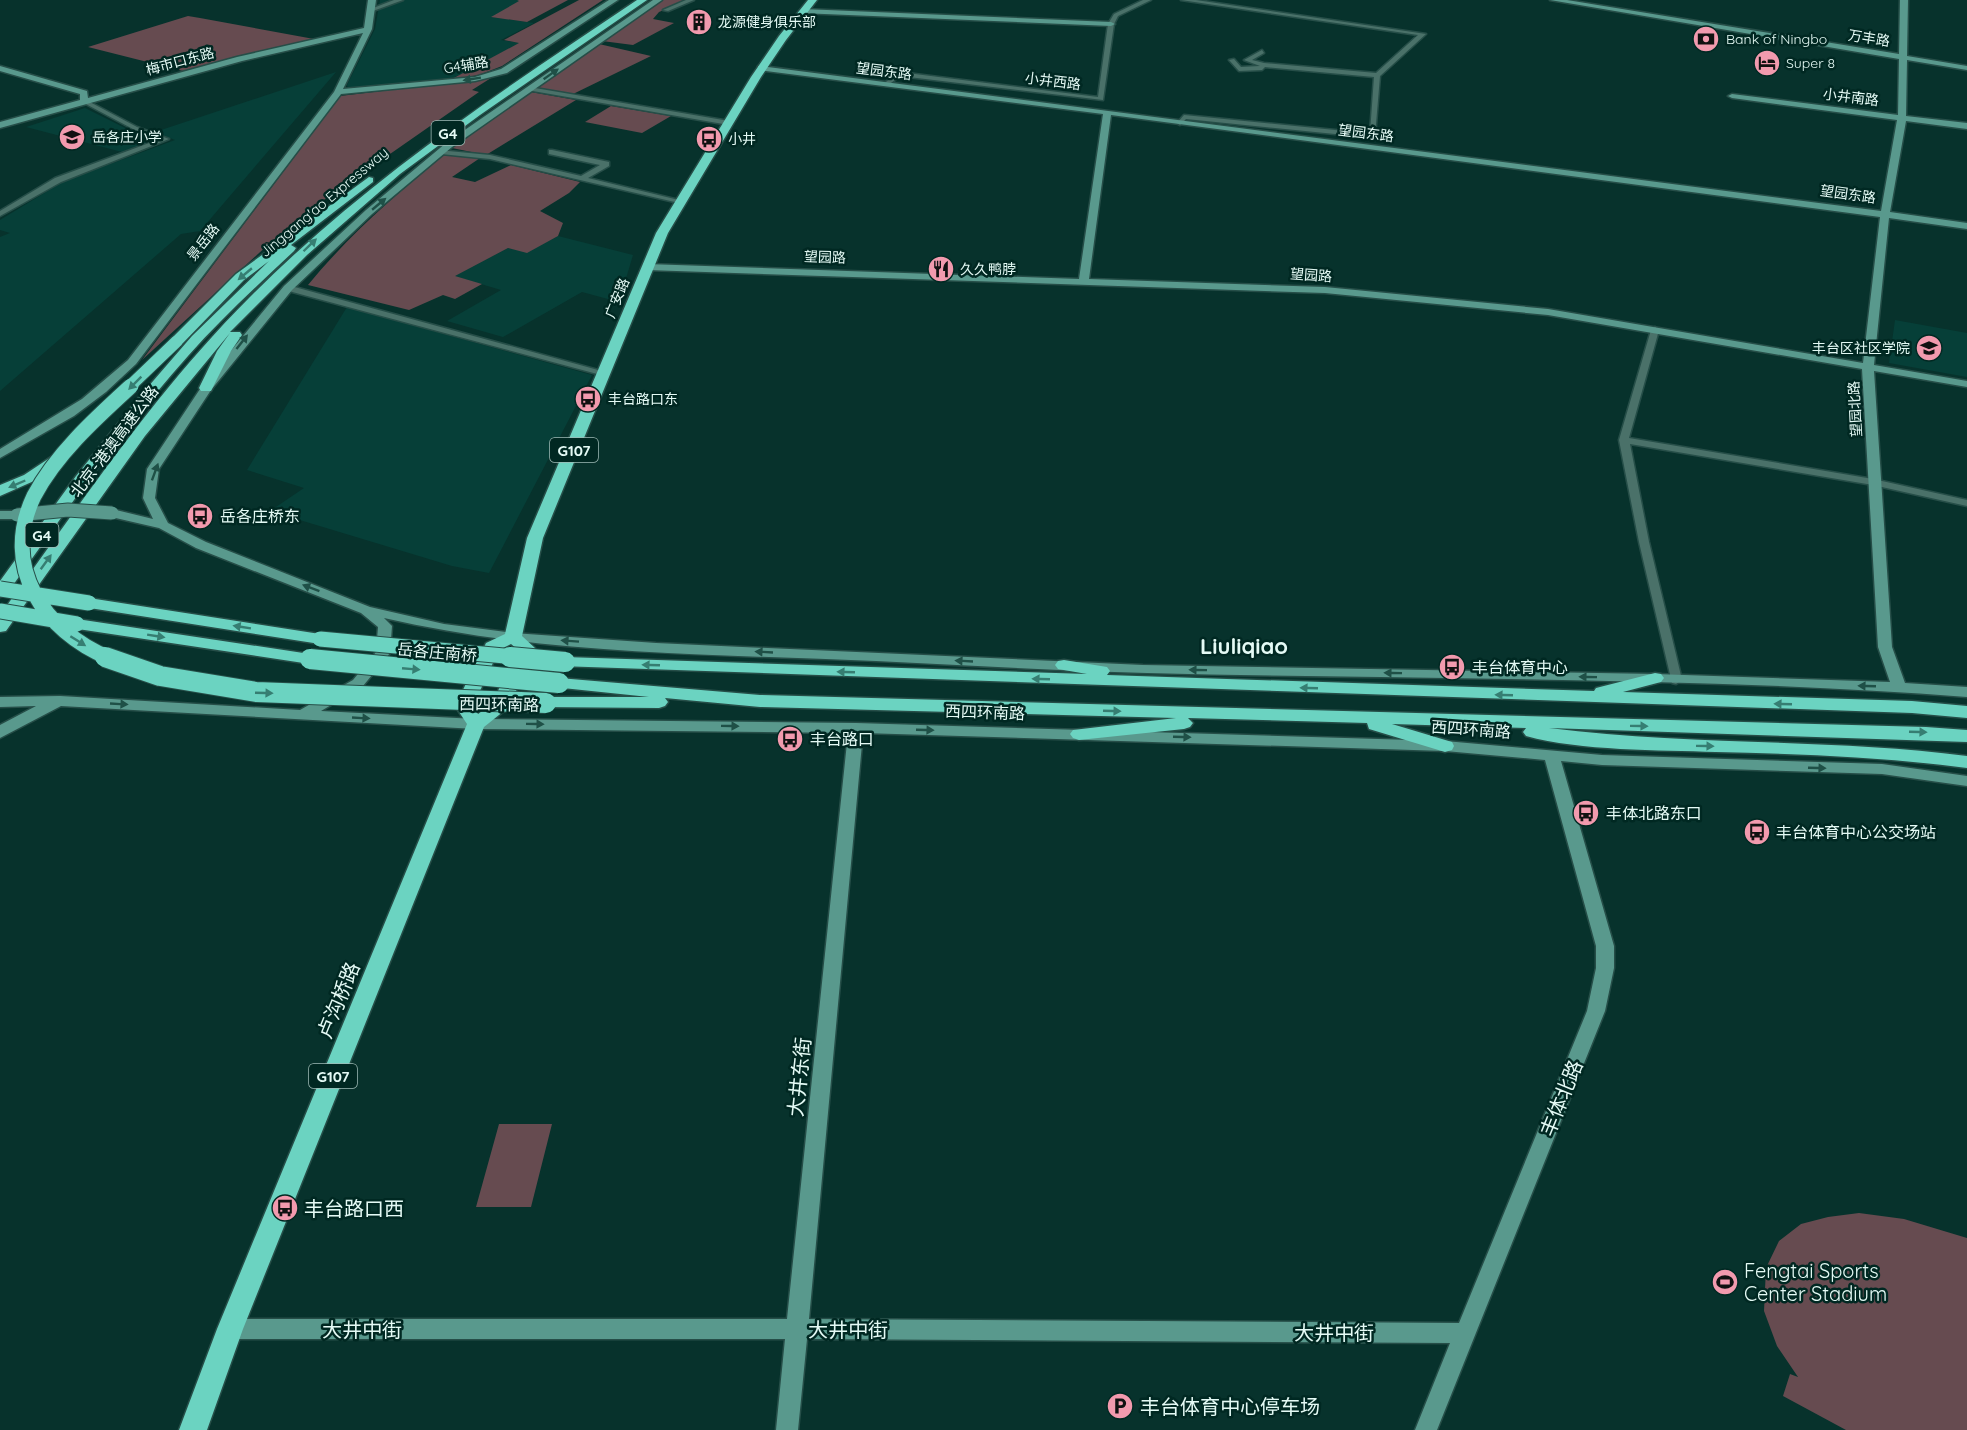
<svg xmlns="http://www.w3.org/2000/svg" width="1967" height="1430" font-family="Quicksand,'Noto Sans SC',sans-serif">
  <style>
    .built { fill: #063f38 }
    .green { fill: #664b50 }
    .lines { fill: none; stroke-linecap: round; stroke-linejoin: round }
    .street-casing { stroke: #264e48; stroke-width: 3 }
    .secondary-casing { stroke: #264e48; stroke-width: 3 }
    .highway-casing { stroke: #264e48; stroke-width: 3 }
    .street { fill: #4a7169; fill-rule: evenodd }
    .secondary { fill: #59998d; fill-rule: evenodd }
    .highway { fill: #6bd3c1; fill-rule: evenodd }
    .secondary-bridge-casing { stroke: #264e48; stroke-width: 15; stroke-linecap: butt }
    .highway-bridge-far2-casing { stroke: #264e48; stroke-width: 14; stroke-linecap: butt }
    .highway-bridge-far1-casing { stroke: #264e48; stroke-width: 17; stroke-linecap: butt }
    .highway-bridge-casing { stroke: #264e48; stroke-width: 22; stroke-linecap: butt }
    .secondary-bridge { stroke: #59998d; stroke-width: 13 }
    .highway-bridge-far2 { stroke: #6bd3c1; stroke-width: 12 }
    .highway-bridge-far1 { stroke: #6bd3c1; stroke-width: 15 }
    .highway-bridge { stroke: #6bd3c1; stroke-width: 20 }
    .oneway { fill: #1f5047 }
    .oneway2 { fill: #367e72 }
    .labels { text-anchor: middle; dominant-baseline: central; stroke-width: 5; stroke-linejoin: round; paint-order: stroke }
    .far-poi-label { font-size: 14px; fill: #e4faf5; stroke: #002822; text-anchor: start }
    .far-street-label { font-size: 14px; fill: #e4faf5; stroke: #002822 }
    .shield { fill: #002822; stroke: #a0bbb6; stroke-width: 1.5 }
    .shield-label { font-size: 15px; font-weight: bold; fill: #e4faf5 }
    .street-label { font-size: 16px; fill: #e4faf5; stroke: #002822 }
    .poi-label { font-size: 16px; fill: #e4faf5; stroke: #002822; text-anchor: start }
    .near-street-label { font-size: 20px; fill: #e4faf5; stroke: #002822 }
    .near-poi-label { font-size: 20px; fill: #e4faf5; stroke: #002822; text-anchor: start }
    .district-label { font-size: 22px; font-weight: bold; fill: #e4faf5; stroke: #002822 }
  </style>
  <rect width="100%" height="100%" fill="#07322c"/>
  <path class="built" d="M380,0H517L520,1L492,17L534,23L501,40L520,43L452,79L348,88L347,85L375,29Z
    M336,72L200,231L181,234L0,391V237L10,233L0,230V220L64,181L175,140L155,132Z
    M85,108L127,129L155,139L122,152L26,127Z
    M558,236L633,255L619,302L582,292L503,337L447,321L501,290L454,276L508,248L527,252Z
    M347,307L592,375L489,573L452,566L270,511L304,488L247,470Z
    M1895,320L1967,333V377L1889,363Z"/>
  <path class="green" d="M517,0H568L527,22L491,17L519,1Z
    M579,0H603L502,66L479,75L452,79L519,43L504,40Z
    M662,0H688L659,12L653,19L674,23L633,45L602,41Z
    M188,16L200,18L314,39L183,71L88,47Z
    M599,44L651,56L571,95L536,88Z
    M491,78L472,90L479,92L324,200L270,243L142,360L340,96Z
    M531,92L576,100L486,155L452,148Z
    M611,106L671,116L642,133L585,122Z
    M445,154L483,156L452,177L475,182L511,165L580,182L569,193L540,211L563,223L558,236L527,253L508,248L455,276L482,284L455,299L443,295L409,310L308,285C350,234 394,196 445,154Z
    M499,1124H552L531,1207H476Z
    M1859,1213L1904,1219L1967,1238V1430H1846L1783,1396L1790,1374L1798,1377L1777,1346L1764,1311L1766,1268L1779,1241L1801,1224L1828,1217Z"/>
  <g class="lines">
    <defs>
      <path id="street" d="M394,0H403L373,11L368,10Z
        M686,0H694L668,11L663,10Z
        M1143,0H1151L1118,16L1114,24L1103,100L900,76L887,86L882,85L899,72L1098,97L1108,24L1114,14Z
        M1181,0H1196L1426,34L1380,76L1375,136L1356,138L1345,135L1186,119L1180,125L1177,123L1184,115L1345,131L1356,134L1370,133L1374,77L1265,67L1262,70L1239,71L1229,60L1234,59L1241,67L1260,66L1244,60L1262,50L1264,53L1252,60L1264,63L1376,73L1418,35Z
        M529,87L729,121L732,123L729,125L527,90V88Z
        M82,100H86L137,127L169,139L61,182L0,216V211L55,178L160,139L133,129L82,102Z
        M438,150L490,155L581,176L600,165L549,154V150H552L609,162V166L588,178L683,201L679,203L490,159L441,154H438Z
        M285,286H291L609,373L607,375H601L285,290Z
        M1655,327L1659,330L1629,438L1873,479L1967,500V506L1873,485L1630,444L1649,542L1682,680L1676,684L1672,683L1639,542L1619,440L1651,330Z"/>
      <path id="secondary" d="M368,0H376L372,29L343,89L475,77L501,69L609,0H618L507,73L475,81L341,94L136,364L106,392L74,416L0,458V449L82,399L128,360L334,92L363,33L242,61L0,128V122L80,100V94L0,71V66L87,91L88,98L237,57L364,28Z
        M653,0H662L452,147L372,214L292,290L211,390L159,469L155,498L168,523L206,542L370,607L444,624L513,633L656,643L1143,665L1655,674L1890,682L1878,647L1862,369L1548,315L1325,293L647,270L642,267L647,264L1079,279L1103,114L758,70V66H761L1881,211L1897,120L1732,98L1728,96L1732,94L1898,115L1899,59L1550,0H1567L1899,54L1900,0H1908L1907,56L1967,66V70L1907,60L1906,116L1967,123V129L1906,121L1890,212L1967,223V229L1889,218L1874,365L1967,381V387L1874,371L1892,647L1905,683L1967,687V697C1694,676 1420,680 1147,673C1056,671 966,665 876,661C712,654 544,655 384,618L392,626L390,653L363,686L321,711L476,719L856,723L1445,741L1602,755L1882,764L1967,776V786L1882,774L1602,765L1561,761L1614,946V968L1605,1011L1437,1430H1415L1450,1343L807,1339L798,1430H776L785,1339H230L222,1336L219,1329L222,1322L230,1319H787L848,733L476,729L61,706L0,738V725L36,706L0,707V697L60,696L300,710L353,680L376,652L378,627L361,613L196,548L159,528L107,516L106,513L112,509L153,519L143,498L147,469L202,386L284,286L366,210L446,143ZM1111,115L1880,217L1863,363L1548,309L1325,287L1089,279ZM863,733L1445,751L1545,760L1596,946V968L1587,1011L1459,1323L809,1319Z
        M803,9L1111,22L1115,24L1111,26L800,13Z
        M0,511H17L23,515L17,519H0Z"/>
      <path id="highway" d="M637,0H647L480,115L400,174L307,255L230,332H240L242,335L231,351L211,391H201L199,388L217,351L230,333L145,436L6,631L0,632V615C79,506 154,393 249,298C365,181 501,91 637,0Z
        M808,0H817L786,40L761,77L668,233L543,538L522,636L535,648L509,707L484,727L243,1329L207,1430H179L217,1329L467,724L455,706L486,643L505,634L527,538L656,233L751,77L779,36ZM511,644L517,649L492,704L478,714L473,706L499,650Z
        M369,177L373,178V182L291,245L296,248L294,251C258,285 221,319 188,356C121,431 64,514 6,595L0,597V581L76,476L141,395L192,336L269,261L244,280L181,345H171L169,342L171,339L236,274Z
        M60,451L67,455L65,458L34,481L0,496V485L24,475Z
        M89,598L320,634L326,635L329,639L326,643L320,644L83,607L81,603Z
        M77,619L310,654L316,655L319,659L316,663L310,664L71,628L69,624L71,620Z
        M565,657L1087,674L1058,669L1055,665L1058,661L1064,660L1107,667L1110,671L1107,675L1594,691L1596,688L1655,673L1661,674L1664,678L1661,682L1623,692L1912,701L1967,706V718L1912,713L559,666L556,662L559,658Z
        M559,678L760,695L1926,727L1967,730V742L1549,728C1688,746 1828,738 1967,756V768C1884,757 1800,754 1716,752C1659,750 1581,751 1526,736L1523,732L1526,728L1392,724L1452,742L1454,746L1452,750L1445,752L1369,729L1367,723L1188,718L1193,723L1190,727L1184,729L1079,740L1073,738L1070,734L1073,730L1176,718L760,707L665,698L668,702L665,706L659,708L540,707L537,703L540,699L546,697H649L553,687L550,683L553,679Z"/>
    </defs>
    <use href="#street" class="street-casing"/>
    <use href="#secondary" class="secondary-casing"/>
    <use href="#highway" class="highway-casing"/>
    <use href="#street" class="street"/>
    <use href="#secondary" class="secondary"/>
    <use href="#highway" class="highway"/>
    <defs>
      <path id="secondary-bridge" d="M17,515L68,510L112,513"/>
      <path id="highway-bridge-far2" d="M129,387L176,342"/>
      <path id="highway-bridge-far1" d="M0,589L89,603
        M0,611L77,624
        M320,639L526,658
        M109,658C44,631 0,567 34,496C56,454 96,418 131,386"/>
      <path id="highway-bridge" d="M105,657L160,676L256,692L546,703
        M510,657L565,662
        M310,659L559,683"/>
    </defs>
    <use href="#secondary-bridge" class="secondary-bridge-casing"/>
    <use href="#highway-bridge-far2" class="highway-bridge-far2-casing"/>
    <use href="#highway-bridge-far1" class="highway-bridge-far1-casing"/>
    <use href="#highway-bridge" class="highway-bridge-casing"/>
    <use href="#secondary-bridge" class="secondary-bridge"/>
    <use href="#highway-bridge-far2" class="highway-bridge-far2"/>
    <use href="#highway-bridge-far1" class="highway-bridge-far1"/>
    <use href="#highway-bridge" class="highway-bridge"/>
  </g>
  <defs><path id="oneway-solid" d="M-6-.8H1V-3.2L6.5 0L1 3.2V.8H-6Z" transform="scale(1.5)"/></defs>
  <g class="oneway">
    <use href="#oneway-solid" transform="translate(551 74) rotate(-35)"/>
    <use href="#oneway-solid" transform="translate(472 79) rotate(171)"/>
    <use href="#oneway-solid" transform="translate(379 204) rotate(-40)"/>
    <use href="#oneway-solid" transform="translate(242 342) rotate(-52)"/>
    <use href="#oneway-solid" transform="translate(155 472) rotate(-70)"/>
    <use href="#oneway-solid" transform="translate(311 588) rotate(-159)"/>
    <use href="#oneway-solid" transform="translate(570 641) rotate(-176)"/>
    <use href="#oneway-solid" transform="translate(764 652) rotate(-177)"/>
    <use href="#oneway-solid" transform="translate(964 661) rotate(-177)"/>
    <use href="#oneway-solid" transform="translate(1198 670) rotate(-179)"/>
    <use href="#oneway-solid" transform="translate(1393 673) rotate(-179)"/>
    <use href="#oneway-solid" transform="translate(1588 677) rotate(-179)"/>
    <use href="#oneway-solid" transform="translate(1867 686) rotate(-178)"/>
    <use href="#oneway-solid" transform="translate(119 704) rotate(3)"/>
    <use href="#oneway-solid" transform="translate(361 718) rotate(3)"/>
    <use href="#oneway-solid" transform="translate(535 724) rotate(1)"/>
    <use href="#oneway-solid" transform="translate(730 726) rotate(1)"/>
    <use href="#oneway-solid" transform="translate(925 730) rotate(2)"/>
    <use href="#oneway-solid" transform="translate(1182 737) rotate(2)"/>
    <use href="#oneway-solid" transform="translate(1817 768) rotate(2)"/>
  </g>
  <g class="oneway2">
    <use href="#oneway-solid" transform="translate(310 245) rotate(-44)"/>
    <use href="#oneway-solid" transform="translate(245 274) rotate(140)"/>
    <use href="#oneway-solid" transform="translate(135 383) rotate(135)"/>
    <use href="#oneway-solid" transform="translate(17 484) rotate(157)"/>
    <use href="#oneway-solid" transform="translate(46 562) rotate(-54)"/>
    <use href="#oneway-solid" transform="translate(242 627) rotate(-171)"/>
    <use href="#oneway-solid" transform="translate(156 636) rotate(9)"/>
    <use href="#oneway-solid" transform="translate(78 641) rotate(32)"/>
    <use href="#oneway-solid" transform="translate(651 665) rotate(-178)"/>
    <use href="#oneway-solid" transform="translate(411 669) rotate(5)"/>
    <use href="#oneway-solid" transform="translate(846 672) rotate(-178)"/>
    <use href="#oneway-solid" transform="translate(1041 679) rotate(-178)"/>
    <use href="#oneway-solid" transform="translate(1309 688) rotate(-178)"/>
    <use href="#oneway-solid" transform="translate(264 693) rotate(2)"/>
    <use href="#oneway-solid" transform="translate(1504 695) rotate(-178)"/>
    <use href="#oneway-solid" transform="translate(1783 704) rotate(-178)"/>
    <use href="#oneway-solid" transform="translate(1112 711) rotate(2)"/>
    <use href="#oneway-solid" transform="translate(1639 726) rotate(1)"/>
    <use href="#oneway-solid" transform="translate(1918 732) rotate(2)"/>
    <use href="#oneway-solid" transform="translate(1705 746) rotate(1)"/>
  </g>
  <defs>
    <symbol id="building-disc" viewBox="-11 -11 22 22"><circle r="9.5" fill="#f29aae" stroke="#002822"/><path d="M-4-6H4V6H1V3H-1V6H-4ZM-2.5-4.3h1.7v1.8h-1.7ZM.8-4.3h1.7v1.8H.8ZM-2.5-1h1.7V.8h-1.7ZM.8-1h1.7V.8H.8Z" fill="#111"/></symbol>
    <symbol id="bank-disc" viewBox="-11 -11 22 22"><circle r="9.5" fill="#f29aae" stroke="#002822"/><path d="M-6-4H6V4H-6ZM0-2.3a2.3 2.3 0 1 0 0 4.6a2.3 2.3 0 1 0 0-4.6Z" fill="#111"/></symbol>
    <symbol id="hotel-disc" viewBox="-11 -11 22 22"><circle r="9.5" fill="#f29aae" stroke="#002822"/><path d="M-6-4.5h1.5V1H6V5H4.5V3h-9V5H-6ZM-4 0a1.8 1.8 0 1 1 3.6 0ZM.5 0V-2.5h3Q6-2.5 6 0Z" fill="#111"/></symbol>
    <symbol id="school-disc" viewBox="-11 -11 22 22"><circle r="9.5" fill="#f29aae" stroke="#002822"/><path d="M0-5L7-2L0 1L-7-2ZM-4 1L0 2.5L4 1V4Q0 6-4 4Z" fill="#111"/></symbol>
    <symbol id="bus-disc" viewBox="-11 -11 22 22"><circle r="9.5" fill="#f29aae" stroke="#002822"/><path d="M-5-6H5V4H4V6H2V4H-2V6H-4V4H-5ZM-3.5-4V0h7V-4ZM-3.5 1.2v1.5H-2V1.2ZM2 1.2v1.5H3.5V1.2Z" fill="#111"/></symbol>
    <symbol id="restaurant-disc" viewBox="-11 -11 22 22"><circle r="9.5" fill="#f29aae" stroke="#002822"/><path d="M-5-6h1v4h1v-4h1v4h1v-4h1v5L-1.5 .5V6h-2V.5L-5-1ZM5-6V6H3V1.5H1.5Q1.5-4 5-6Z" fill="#111"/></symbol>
    <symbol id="stadium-disc" viewBox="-11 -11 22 22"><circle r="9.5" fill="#f29aae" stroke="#002822"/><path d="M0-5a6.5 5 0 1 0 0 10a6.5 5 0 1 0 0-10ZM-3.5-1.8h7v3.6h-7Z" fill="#111"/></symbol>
    <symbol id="parking-disc" viewBox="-11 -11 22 22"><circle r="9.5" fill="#f29aae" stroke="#002822"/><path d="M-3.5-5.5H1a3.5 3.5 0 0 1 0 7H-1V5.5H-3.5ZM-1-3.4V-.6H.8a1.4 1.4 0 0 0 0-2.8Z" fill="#111"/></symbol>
  </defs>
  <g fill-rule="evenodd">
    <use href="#building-disc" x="684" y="7" width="30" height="30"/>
    <use href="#bank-disc" x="1691" y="24" width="30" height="30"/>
    <use href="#hotel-disc" x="1752" y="48" width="30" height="30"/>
    <use href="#school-disc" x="57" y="122" width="30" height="30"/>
    <use href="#bus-disc" x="694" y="124" width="30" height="30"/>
    <use href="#restaurant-disc" x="926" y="254" width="30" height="30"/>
    <use href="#school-disc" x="1914" y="333" width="30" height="30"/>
    <use href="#bus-disc" x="573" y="384" width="30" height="30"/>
    <use href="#bus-disc" x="185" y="501" width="30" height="30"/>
    <use href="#bus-disc" x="1437" y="652" width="30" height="30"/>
    <use href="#bus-disc" x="775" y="724" width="30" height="30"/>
    <use href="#bus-disc" x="1571" y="798" width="30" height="30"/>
    <use href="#bus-disc" x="1742" y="817" width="30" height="30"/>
    <use href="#bus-disc" x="270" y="1193" width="30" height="30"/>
    <use href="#stadium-disc" x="1710" y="1267" width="30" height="30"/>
    <use href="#parking-disc" x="1105" y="1391" width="30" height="30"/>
  </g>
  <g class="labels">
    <g class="far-poi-label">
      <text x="718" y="22">龙源健身俱乐部</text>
      <text x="1726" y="39">Bank of Ningbo</text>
      <text x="1786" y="63">Super 8</text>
      <text x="92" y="137">岳各庄小学</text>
      <text x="728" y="139">小井</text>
      <text x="960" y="269">久久鸭脖</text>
      <text x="1910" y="348" text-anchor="end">丰台区社区学院</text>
      <text x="608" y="399">丰台路口东</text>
    </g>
    <g class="far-street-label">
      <text transform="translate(1869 38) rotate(9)">万丰路</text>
      <text transform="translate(180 61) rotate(-15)">梅市口东路</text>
      <text transform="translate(466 65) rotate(-9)">G4辅路</text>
      <text transform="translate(884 71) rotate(7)">望园东路</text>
      <text transform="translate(1053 81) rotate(7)">小井西路</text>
      <text transform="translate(1851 97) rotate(7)">小井南路</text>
      <text transform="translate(1366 133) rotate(7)">望园东路</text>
      <text transform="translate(1848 194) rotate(8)">望园东路</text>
      <text transform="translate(324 202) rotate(-40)">Jinggang'ao Expressway</text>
      <text transform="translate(203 242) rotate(-52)">景岳路</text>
      <text transform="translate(825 257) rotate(2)">望园路</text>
      <text transform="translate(1311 275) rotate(4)">望园路</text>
      <text transform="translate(617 298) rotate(-68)">广安路</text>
      <text transform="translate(1855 409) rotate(-93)">望园北路</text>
    </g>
    <g class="shield">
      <rect x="431.5" y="121" width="33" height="24" rx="4.5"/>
      <rect x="550" y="438" width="48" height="24" rx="4.5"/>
      <rect x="25.5" y="523" width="33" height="24" rx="4.5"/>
      <rect x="309" y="1064" width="48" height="24" rx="4.5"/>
    </g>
    <g class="shield-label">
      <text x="448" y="133">G4</text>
      <text x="574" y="450">G107</text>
      <text x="42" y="535">G4</text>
      <text x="333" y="1076">G107</text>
    </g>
    <g class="street-label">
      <text transform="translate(114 441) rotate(-53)">北京-港澳高速公路</text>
      <text transform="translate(437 652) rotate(5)">岳各庄南桥</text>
      <text transform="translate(499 704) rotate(1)">西四环南路</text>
      <text transform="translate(985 712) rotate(2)">西四环南路</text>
      <text transform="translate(1471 729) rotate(4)">西四环南路</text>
    </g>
    <g class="poi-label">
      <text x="220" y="516">岳各庄桥东</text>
      <text x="1472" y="667">丰台体育中心</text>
      <text x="810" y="739">丰台路口</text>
      <text x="1606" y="813">丰体北路东口</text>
      <text x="1776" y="832">丰台体育中心公交场站</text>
    </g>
    <g class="near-street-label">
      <text transform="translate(338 1000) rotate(-68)">卢沟桥路</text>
      <text transform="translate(799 1077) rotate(-84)">大井东街</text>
      <text transform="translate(1561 1098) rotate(-68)">丰体北路</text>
      <text x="362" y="1329">大井中街</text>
      <text x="848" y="1329">大井中街</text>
      <text x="1334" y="1332">大井中街</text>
    </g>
    <g class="near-poi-label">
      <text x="304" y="1208">丰台路口西</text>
      <text x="1744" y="1270">Fengtai Sports<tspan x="1744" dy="23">Center Stadium</tspan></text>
      <text x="1140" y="1406">丰台体育中心停车场</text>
    </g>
    <g class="district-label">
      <text x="1244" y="646">Liuliqiao</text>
    </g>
  </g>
</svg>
